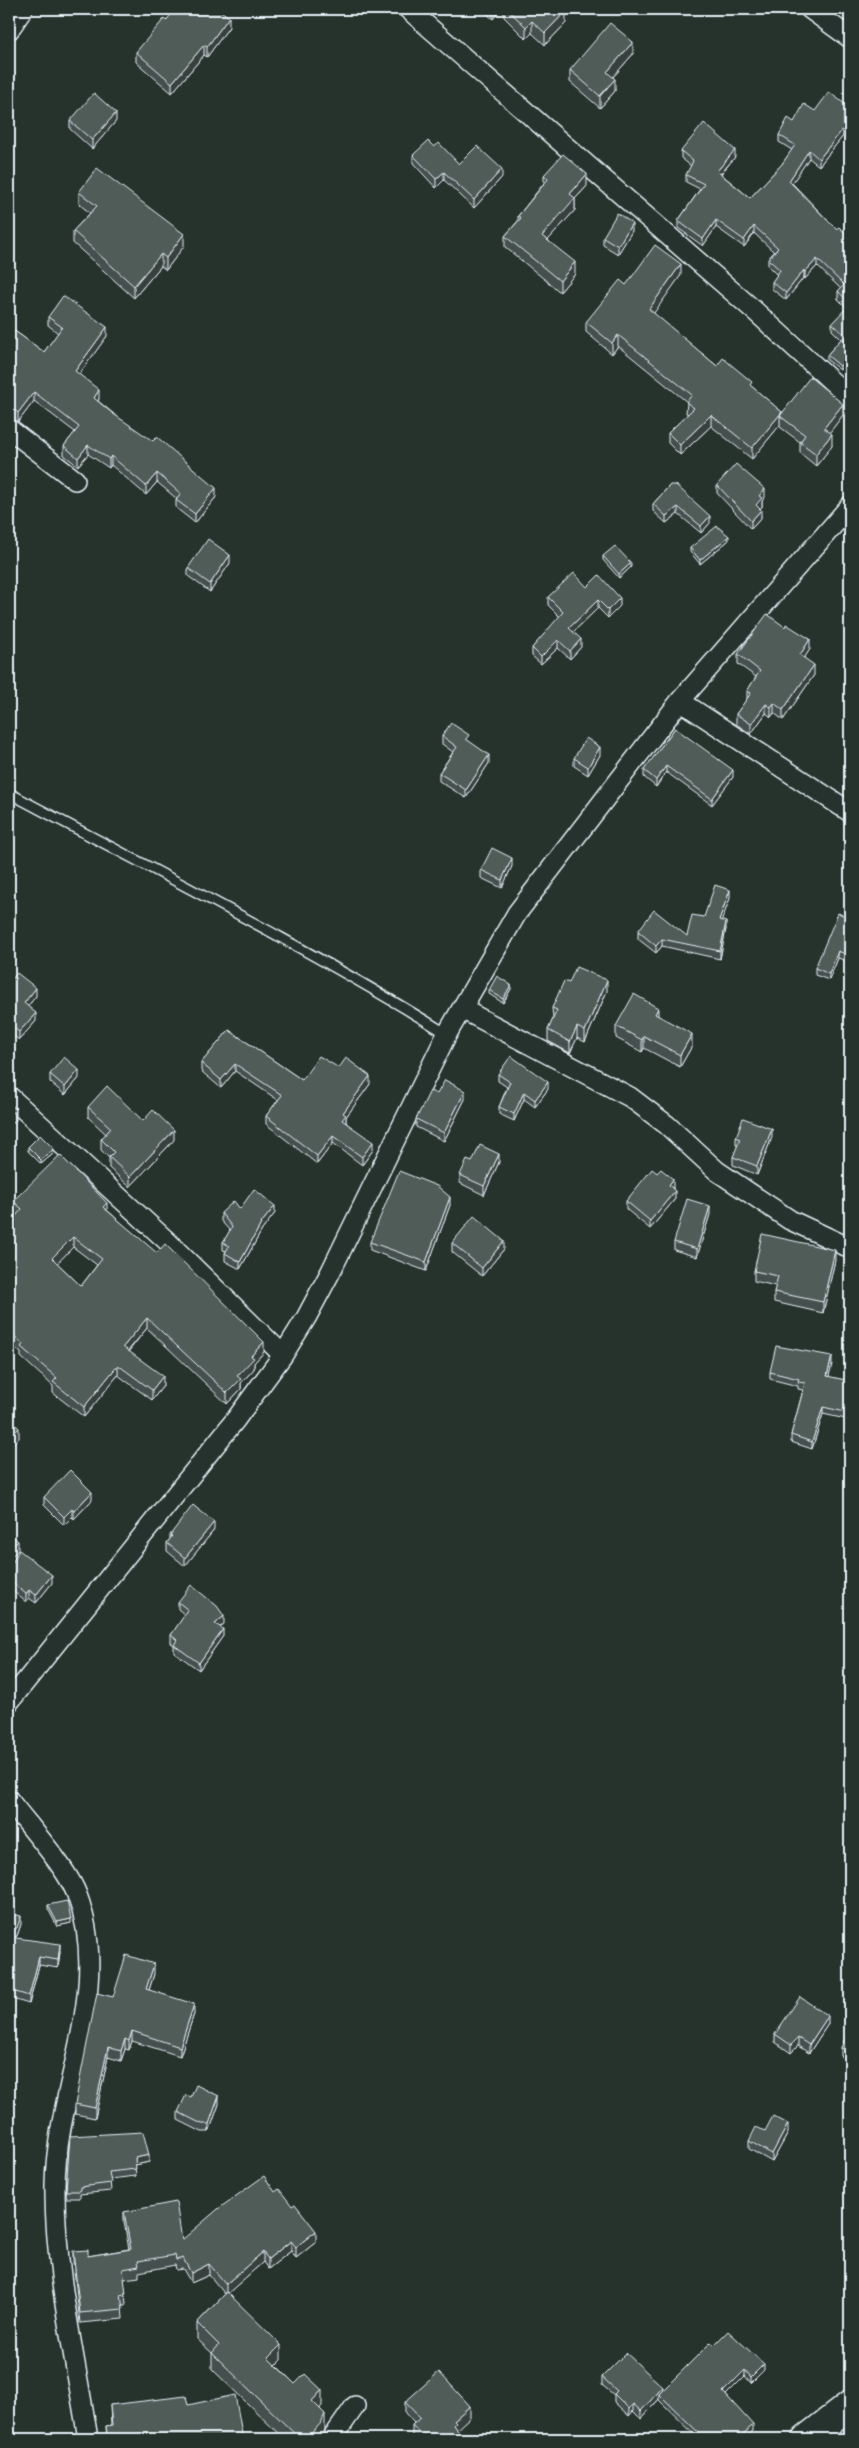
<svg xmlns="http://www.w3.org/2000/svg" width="859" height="2448" font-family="Mynerve,sans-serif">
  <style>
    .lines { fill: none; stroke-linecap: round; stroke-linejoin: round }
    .service-casing { stroke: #e8f1f8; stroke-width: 12 }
    .minor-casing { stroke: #e8f1f8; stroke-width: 22 }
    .trunk-casing { stroke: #e8f1f8; stroke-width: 31 }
    .service { stroke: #26332d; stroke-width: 9 }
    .minor { stroke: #26332d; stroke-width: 19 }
    .trunk { stroke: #26332d; stroke-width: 28 }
    .wall { fill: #454f4d; stroke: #e8f1f8; fill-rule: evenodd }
    .shaded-wall { fill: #38403e; stroke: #e8f1f8 }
    .building { fill: #505c59; stroke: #e8f1f8; fill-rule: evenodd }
  </style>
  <rect width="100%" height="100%" fill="#26332d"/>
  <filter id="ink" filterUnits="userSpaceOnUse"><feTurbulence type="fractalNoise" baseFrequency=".02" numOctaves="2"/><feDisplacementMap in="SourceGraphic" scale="10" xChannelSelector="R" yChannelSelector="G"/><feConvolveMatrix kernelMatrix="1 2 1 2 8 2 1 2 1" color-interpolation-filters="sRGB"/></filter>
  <g filter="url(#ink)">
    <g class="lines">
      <defs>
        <path id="service" d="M9,793C155,871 307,947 447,1034"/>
        <path id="minor" d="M408,9L756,312L850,398
          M810,9L850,38
          M9,30L23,9
          M9,429L75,480
          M680,701L850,812
          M462,1009L630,1097L667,1125L717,1171L790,1220L850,1248
          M9,1096L167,1241L283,1355
          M9,1702L236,1419L283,1355L306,1318L330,1273L447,1034L517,913L680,701L850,506
          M9,1800C27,1824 68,1869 77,1895C113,1989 56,2089 55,2185C54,2269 75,2356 88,2439
          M332,2439L355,2406"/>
        <path id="trunk" d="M806,2439L850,2405"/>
      </defs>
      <use href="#service" class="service-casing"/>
      <use href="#minor" class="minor-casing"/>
      <use href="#trunk" class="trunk-casing"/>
      <use href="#service" class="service"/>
      <use href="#minor" class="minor"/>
      <use href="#trunk" class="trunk"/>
    </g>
    <path class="wall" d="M481,9H501L493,19Z
      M504,9H563L566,23L545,45L532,33L526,39L504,17Z
      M166,21L229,27L207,57L204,55L172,93L136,62V52Z
      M633,54L613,77L615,91L600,108L570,82V70Z
      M850,108V139L849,140L843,136L819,166L809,158L792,183L836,229L850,238V338L847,342L850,345V358L840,370L827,360V355L841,339L832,330V323L847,308L838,299V291L841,289L817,266L805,279L804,277L786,300L772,289V282L777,275L768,266V259L774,252L754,233L744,247L716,227L703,246L678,228V221L700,189L686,182V175L691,166L681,158V151L735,157L721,174L750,198L782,164L792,150L779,142V135L794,122L815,111Z
      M70,121H116L92,149L70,129Z
      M434,147L459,164L502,177L474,208L444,180L436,188L413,163V155Z
      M544,175L587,186L575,199V210L548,240L575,274L560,292L505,247V236L518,221V216L544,183Z
      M79,192L184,246L166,270L161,266L134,298L73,243V231L90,213L79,204Z
      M632,231L618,254L603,245V237Z
      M681,275L653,313L717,366L752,387L782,412L843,415L829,433L832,446L816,466L800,453V442L780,427V425L752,459L711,426L680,455L668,443V433L688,414L686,413L687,402L618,346L612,354L586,332V322L626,285Z
      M48,317L107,336L79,374L99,399L98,401L216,497L195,523L176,508V500L177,499L157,482L146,495L111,465L109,468L88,454L78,466L64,455V446L75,432L34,401L18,422L9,414V327L44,352L58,333L48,325Z
      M670,485L710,523L701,533L678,514L666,523L653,511V504Z
      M717,485L765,497L762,501V507L760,509L761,518L751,529L717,493Z
      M729,540L700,564L690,552V548Z
      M603,556L631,567L619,578L603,560Z
      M230,563L210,592L188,576V568Z
      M587,587L620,606L608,618L598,608L573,632L581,647L570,659L558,648L541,664L532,656V648L560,617L548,605V597Z
      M810,649L804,658L814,675L783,720L774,713L771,717L766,713L751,734L736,724V714L747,699V691L756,677L738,664V654Z
      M675,728L733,777L712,805L666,772L656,787L644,777V770Z
      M442,736L469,741L489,763L466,798L439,781V773L453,752L442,744Z
      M600,755L588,775L574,766V758Z
      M512,866L502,888L481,878V870Z
      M730,898L721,921L726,929L720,959L662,946L656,953L638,939V931L687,936L704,917Z
      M850,918V962L838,958L829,980L815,975V968Z
      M9,983L36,996L28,1006L36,1021L19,1040L11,1034L9,1036Z
      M569,983L607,991L585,1042L577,1038L570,1053L548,1041V1030L553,1019L552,1008Z
      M511,989L503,1003L489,994V990Z
      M658,1016L692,1046L680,1067L644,1048L642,1052L616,1038V1026Z
      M229,1030L302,1080L339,1068L370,1084L346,1117V1122L373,1150L362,1165L333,1143L317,1164L266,1124V1116L278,1100L235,1071L221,1088L201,1071V1063Z
      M50,1074L79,1078L65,1095L50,1082Z
      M498,1074L548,1089L535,1107L524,1099L514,1121L499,1114V1107L507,1087L498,1081Z
      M437,1094L465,1099L444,1141L416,1127V1119Z
      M88,1107L143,1121L174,1140L130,1187L109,1168V1158L101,1150V1139L106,1134L88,1117Z
      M736,1137H772L757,1175L733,1165V1157L738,1146L736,1145Z
      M28,1147L54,1153L41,1164L28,1151Z
      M499,1162L484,1195L460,1183V1175Z
      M673,1187V1188L675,1199L650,1229L626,1209V1201Z
      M13,1201L107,1210L264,1352L254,1363V1369L241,1383V1389L227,1404L147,1328L129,1351L163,1386L152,1400L118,1375L84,1417L53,1393V1386L21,1357V1353L9,1342V1224L17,1215L13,1211ZM73,1247L97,1265L81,1286L57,1263Z
      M450,1205L426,1271L370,1250V1242Z
      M240,1209L275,1213L262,1230L240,1269L225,1261V1253L226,1251L223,1250V1242L230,1231L221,1221V1213Z
      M710,1214L697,1257L674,1250V1242Z
      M452,1243L504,1249L482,1276L452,1252Z
      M835,1260L823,1313L774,1302V1292L776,1286L754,1281V1271Z
      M832,1364L828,1377L850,1381V1420L823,1414L812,1449L791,1442V1435L803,1390L798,1389V1386L770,1379V1372Z
      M44,1497L92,1500L74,1519L72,1517L64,1525L44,1505Z
      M214,1530L185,1566L167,1551V1543L170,1539V1535Z
      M9,1569L52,1583L36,1603L29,1598L26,1602L9,1588Z
      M178,1602L224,1624L220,1627L223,1636L199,1670L174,1652V1645L171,1643V1635L185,1615L178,1609Z
      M48,1905L71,1923L57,1926L48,1909Z
      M9,1913L21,1924L17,1936L10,1938L60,1952L58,1968L39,1965L29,2004L9,1998Z
      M154,1974L149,1990L194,2014L180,2056L132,2041L129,2050L125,2049L121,2061L108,2057L95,2118L75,2114V2104L113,1997Z
      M828,2024L809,2053L798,2046L791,2053L775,2042V2034Z
      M850,2027V2060L841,2056V2048Z
      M191,2097L219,2104L209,2132H202L178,2120V2112Z
      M765,2131L788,2133L772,2162L749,2149V2141Z
      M70,2136L149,2162L135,2165L136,2176L110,2179L111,2191L80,2194V2198H66Z
      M275,2192L316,2242L296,2258L291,2251L268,2269L263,2262L228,2293L281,2360L276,2365L295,2384L322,2406L320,2408L325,2429L321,2439H284L212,2369V2353L197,2339V2323L225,2294L209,2275L191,2283L183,2269L176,2270L175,2265L139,2272V2277L124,2279L126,2305H122L123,2319L80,2323L73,2261V2251L88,2256L129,2249L124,2222V2212L182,2240Z
      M714,2345L764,2370L751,2383L745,2376L726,2395L753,2431L744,2439H699L659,2400V2399L641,2419L633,2411L629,2416L614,2402V2395L602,2385V2377L663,2390Z
      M405,2402L470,2417L456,2429L463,2439H416L412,2435V2425L414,2423L405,2413Z
      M110,2405H188L243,2439H107L106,2427L111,2426Z"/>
    <path class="shaded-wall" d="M495,9H501L493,19V10Z
      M566,11V23L545,45V33Z
      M229,17V27L207,57V47Z
      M532,21V33L526,39V27Z
      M633,42V54L607,84V72Z
      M204,45V55L172,93V83Z
      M615,79V91L600,108V96Z
      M116,113V121L92,149V140Z
      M843,129V136L819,166V159Z
      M850,131V139L849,140V133Z
      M735,150V157L717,178V171Z
      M809,150V158L789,188V181Z
      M502,169V177L474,208V200Z
      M444,172V180L436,188V179Z
      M587,174V186L575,199V210L542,247V236L570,194Z
      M716,220V227L703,246V239Z
      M632,223V231L618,254V246Z
      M754,226V233L744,247V240Z
      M184,234V246L166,270V258Z
      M161,254V266L134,298V286Z
      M817,259V266L805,279V272Z
      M575,262V274L560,292V281Z
      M681,264V275L649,320V309Z
      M804,270V277L786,300V293Z
      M107,327V336L75,380V371Z
      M850,331V338L846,343V336Z
      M618,335V346L612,354V343Z
      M850,354V358L840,370V366Z
      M99,390V399L94,406V398Z
      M34,392V401L18,422V413Z
      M843,404V415L824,440V428Z
      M782,412L780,416V425L752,459V448Z
      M711,415V426L680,455V445Z
      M832,434V446L816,466V454Z
      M88,445V454L78,466V458Z
      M111,456V465L109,468V459Z
      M157,473V482L146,495V486Z
      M216,488V497L195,523V514Z
      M765,489V497L762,501V507L756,513V505L759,496Z
      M678,507V514L666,523V516Z
      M761,510V518L751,529V521Z
      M710,516V523L701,533V526Z
      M729,536V540L700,564V560Z
      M230,555V563L210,592V584Z
      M631,563V567L619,578V574Z
      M620,598V606L608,618V610Z
      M598,600V608L569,636V628Z
      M581,639V647L570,659V651Z
      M810,639V649L800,665V655Z
      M558,640V648L541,664V657Z
      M814,665V675L783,720V710Z
      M774,703V713L771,717V707Z
      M766,704V713L751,734V724Z
      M600,747V755L588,775V767Z
      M489,755V763L466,798V790Z
      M666,766V772L656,787V780Z
      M733,770V777L712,805V799Z
      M512,858V866L502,888V880Z
      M730,890V898L719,928V920Z
      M726,922V929L720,959V951Z
      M662,939V946L656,953V946Z
      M838,951V958L829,980V974Z
      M607,980V991L585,1042V1031Z
      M511,985V989L503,1003V999Z
      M36,988V996L24,1011V1003Z
      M658,1008V1020L655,1014Z
      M36,1013V1021L19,1040V1032Z
      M11,1025V1034L9,1036V1028Z
      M577,1027V1038L570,1053V1042Z
      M692,1034V1046L680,1067V1055Z
      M644,1036V1048L642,1052V1040Z
      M235,1064V1071L221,1088V1080Z
      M79,1070V1078L65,1095V1087Z
      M370,1076V1084L346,1117V1123L342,1128L343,1113Z
      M548,1082V1089L535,1107V1100Z
      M465,1091V1099L444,1141V1133Z
      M524,1092V1099L514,1121V1114Z
      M16,1109V1120L9,1127V1116Z
      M772,1129V1137L757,1175V1166Z
      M174,1130V1140L130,1187V1177Z
      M333,1136V1143L317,1164V1156Z
      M373,1142V1150L362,1165V1157Z
      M54,1149V1153L41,1164V1160Z
      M499,1154V1162L484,1195V1186Z
      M673,1179V1187L669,1193V1185Z
      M675,1191V1199L650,1229V1221Z
      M450,1197V1205L426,1271V1262Z
      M107,1203V1213L103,1207Z
      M275,1206V1213L262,1230L240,1269V1262L262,1222Z
      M710,1206V1214L697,1257V1249Z
      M73,1237V1247L52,1269V1258Z
      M504,1241V1249L482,1276V1268Z
      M835,1250V1260L823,1313V1302Z
      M147,1318V1328L123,1357V1347Z
      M264,1342V1352L254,1363V1369L241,1383V1389L227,1404V1393L237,1376L251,1356Z
      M832,1356V1364L827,1384V1376Z
      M118,1365V1375L84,1417V1407Z
      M163,1376V1386L152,1400V1390Z
      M823,1407V1414L812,1449V1442Z
      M19,1428V1438L9,1447V1438Z
      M92,1492V1500L74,1519V1511Z
      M72,1509V1517L64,1525V1517Z
      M214,1522V1530L185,1566V1558Z
      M18,1541V1550L9,1559V1550Z
      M52,1575V1583L36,1603V1595Z
      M29,1590V1598L26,1602V1594Z
      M224,1616V1624L215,1631V1624Z
      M223,1629V1636L199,1670V1663Z
      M21,1916V1924L17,1936L9,1938V1930Z
      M71,1919V1923L57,1926V1922Z
      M60,1944V1952L58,1968V1960Z
      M39,1957V1965L29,2004V1996Z
      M154,1964V1974L146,1999V1989Z
      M194,2004V2014L180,2056V2047Z
      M828,2016V2024L809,2053V2045Z
      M132,2031V2041L129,2050V2041Z
      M798,2038V2046L791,2053V2045Z
      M125,2039V2049L121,2061V2051Z
      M108,2047V2057L95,2118V2108Z
      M219,2096V2104L209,2132V2124Z
      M788,2124V2133L772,2162V2154Z
      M149,2155V2162L135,2165V2158Z
      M316,2231V2242L296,2258V2247Z
      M291,2241V2251L268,2269V2259Z
      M263,2252V2262L226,2295V2284Z
      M209,2264V2275L191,2283V2273Z
      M281,2345V2360L268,2373V2358Z
      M764,2364V2370L751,2383V2377Z
      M745,2370V2376L723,2398V2392Z
      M663,2387V2394H659V2399L641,2419V2411Z
      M322,2390V2406L312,2416V2401Z
      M633,2404V2411L629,2416V2409Z
      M470,2406V2417L456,2430L453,2425L454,2420Z
      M325,2414V2429L321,2439H306Z
      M753,2425V2431L744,2439H740V2437Z
      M738,2434V2439H733Z"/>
    <path class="building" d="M175,9H218L229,17L207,47L204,45L172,83L136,52L164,19L166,21Z
      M507,9H563L566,11L545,33L532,21L526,27Z
      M610,23L633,42L607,72L615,79L600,96L570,70Z
      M829,92L850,108V131L849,133L843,129L819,159L809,150L789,181L836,229L839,227L850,238V331L846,336L832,323L850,304L838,291L844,285L817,259L805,272L804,270L786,293L772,282L780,270L768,259L778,248L754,226L744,240L716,220L703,239L678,221L704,184L686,175L693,161L681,151L704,123L735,150L717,171L750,198L782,164L795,145L779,135L788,118L794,122L804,104L815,111Z
      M94,93L116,113L92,140L70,121Z
      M428,141L434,147L439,143L459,164L477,146L502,169L474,200L444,172L436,179L413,155Z
      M563,154L587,174L570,194L575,198L542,236L575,262L560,281L505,236L521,218L518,216L548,179L544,175Z
      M97,168L184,234L166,258L161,254L134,286L73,231L97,206L79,192Z
      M617,213L632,223L618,246L603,237Z
      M655,245L681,264L649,309L717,366L723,358L752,382L750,385L782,412L752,448L711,415L680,445L668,433L694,408L686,402L692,395L618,335L612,343L586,322L620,280L626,285Z
      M63,296L107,327L75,371L99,390L94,398L112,413L153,441L157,437L216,488L195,514L176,500L181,494L157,473L146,486L111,456L109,459L88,445L78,458L64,446L79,427L34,392L18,413L9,405V327L44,352L62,327L48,317Z
      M842,338L850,345V354L840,366L827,355Z
      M810,377L843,404L824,428L832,434L816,454L800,442L805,435L780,416Z
      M736,464L765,489L759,496L762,498L756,505L761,510L751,521L717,485Z
      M670,485H676L710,516L701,526L678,507L666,516L653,504Z
      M717,526L729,536L700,560L690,548Z
      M208,539L230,555L210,584L188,568Z
      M615,546L631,563L619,574L603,556Z
      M574,573L587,587L599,575L620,598L608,610L598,600L569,628L581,639L570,651L558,640L541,657L532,648L563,612L548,597Z
      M767,614L785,627L786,624L810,639L800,655L814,665L783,710L774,703L771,707L766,704L751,724L736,714L751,693L747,691L760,671L738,654Z
      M451,723L469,735L466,739L489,755L466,790L439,773L457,747L442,736Z
      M675,728L733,770L712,799L666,766L656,780L644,770Z
      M586,738L600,747L588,767L574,758Z
      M492,848L512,858L502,880L481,870Z
      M715,885L730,890L719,920L726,922L720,951L662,939L656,946L638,931L654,910L687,936L692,915L704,917Z
      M838,913L850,918V956L838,951L829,974L815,968Z
      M576,967L607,980L585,1031L577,1027L570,1042L548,1030L557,1010L552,1008L564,981L569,983Z
      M17,973L36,988L24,1003L36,1013L19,1032L11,1025L9,1028V983Z
      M497,976L511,985L503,999L489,990Z
      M634,994L658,1008L655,1014L692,1034L680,1055L644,1036L642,1040L616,1026Z
      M229,1030L302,1080L319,1056L339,1068L346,1058L370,1076L343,1113L346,1115L342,1120L373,1142L362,1157L333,1136L317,1156L266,1116L282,1095L235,1064L221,1080L201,1063Z
      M511,1056L548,1082L535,1100L524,1092L514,1114L499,1107L510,1082L498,1074Z
      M64,1057L79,1070L65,1087L50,1074Z
      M445,1080L465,1091L444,1133L416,1119L430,1091L437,1094Z
      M107,1086L143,1121L153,1110L174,1130L130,1177L109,1157L114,1152L101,1139L111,1128L88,1107Z
      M9,1103L16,1109L9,1116Z
      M743,1118L772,1129L757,1166L733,1157L740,1139L736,1137Z
      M40,1135L54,1149L41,1160L28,1147Z
      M480,1145L499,1154L484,1186L460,1175L467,1160L472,1162Z
      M60,1155L107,1203L103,1207L157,1253L165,1244L264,1342L251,1356L254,1358L237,1376L241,1379L227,1393L147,1318L123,1347L163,1376L152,1390L118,1365L84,1407L53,1382L57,1378L21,1347L23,1344L9,1331V1224L22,1209L13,1201ZM73,1237L102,1259L81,1286L52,1258Z
      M652,1169L657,1173L661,1169L673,1179L669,1185L675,1191L650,1221L626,1201Z
      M399,1171L437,1186L450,1197L426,1262L370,1242Z
      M254,1189L275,1206L262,1222L240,1262L225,1253L229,1246L223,1242L232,1227L221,1213L234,1201L240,1209Z
      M687,1199L710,1206L697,1249L674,1242Z
      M474,1216L504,1241L482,1268L452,1243Z
      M762,1234L835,1250L823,1302L774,1292L778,1276L754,1271Z
      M776,1346L832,1356L827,1376L850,1381V1413L823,1407L812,1442L791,1435L805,1383L798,1382L799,1379L770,1372Z
      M9,1418L19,1428L9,1438Z
      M70,1470L92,1492L74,1511L72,1509L64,1517L44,1497Z
      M193,1505L214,1522L185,1558L167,1543L172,1536L170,1535Z
      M9,1533L18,1541L9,1550Z
      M19,1550L52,1575L36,1595L29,1590L26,1594L9,1580V1569Z
      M191,1585L217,1606L224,1616L215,1624L223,1629L199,1663L174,1645L177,1640L171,1635L188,1610L178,1602Z
      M67,1901L71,1919L57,1922L48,1905Z
      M9,1913L21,1916L17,1928L9,1930Z
      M9,1937L60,1944L58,1960L39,1957L29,1996L9,1990Z
      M126,1955L154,1964L146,1989L194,2004L180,2047L132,2031L129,2041L125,2039L121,2051L108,2047L95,2108L75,2104L97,1993L113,1997Z
      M800,1997L828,2016L809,2045L798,2038L791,2045L775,2034Z
      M850,2027V2052L841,2048Z
      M196,2085L219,2096L209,2124H202L178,2112L186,2095L191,2097Z
      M773,2116L788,2124L772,2154L749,2141L756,2127L765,2131Z
      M143,2132L149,2155L135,2158L136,2169L109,2172L111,2183L80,2187V2191H66L70,2136Z
      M264,2176L275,2192L279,2189L292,2206L295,2204L316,2231L296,2247L291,2241L268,2259L263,2252L226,2284L209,2264L191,2273L183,2258L176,2260L175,2255L138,2261L139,2266L123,2269L126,2294L121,2295L123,2309L80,2313L73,2251L88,2250V2256L131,2249L124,2212L176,2202L182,2240L218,2209Z
      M227,2292L281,2345L268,2358L295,2384L305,2374L322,2390L312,2401L325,2414L321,2423L306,2439H300L212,2353L219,2345L197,2323Z
      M728,2331L764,2364L751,2377L745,2370L723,2392L753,2425L740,2437L738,2434L733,2439H705L659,2394L711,2342L714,2345Z
      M626,2353L663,2387L641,2411L633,2404L629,2409L614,2394L617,2391L602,2377Z
      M439,2372L470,2406L454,2420L456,2422L453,2425L463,2437L461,2439H425L412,2425L420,2418L405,2402Z
      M235,2395L243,2439H108L106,2427L112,2426L110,2405L186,2396L188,2405Z"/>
  </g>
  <rect width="859" height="2448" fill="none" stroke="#26332d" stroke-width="30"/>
  <rect x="15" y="15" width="829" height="2418" fill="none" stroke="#e8f1f8" stroke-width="2" filter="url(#ink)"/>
</svg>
